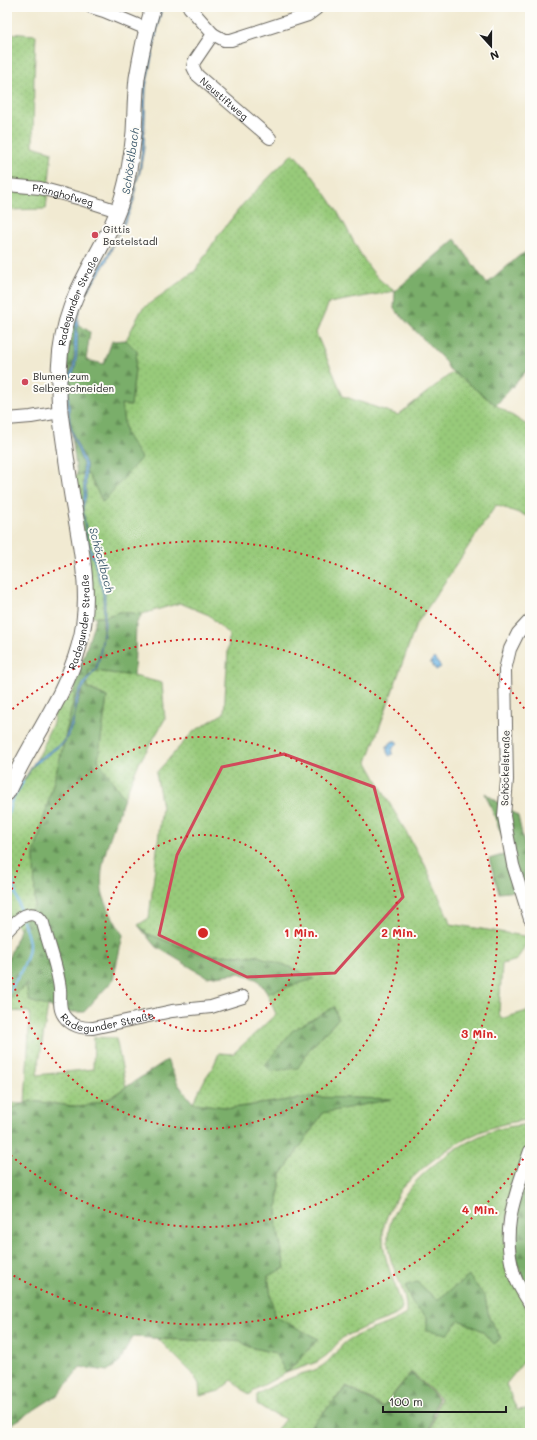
<svg xmlns="http://www.w3.org/2000/svg" width="537" height="1440" font-family="Mali,sans-serif">
  <style>
    .grass { fill: url(#grass-dots); stroke: #5a734b; fill-rule: evenodd }
    .forest { fill: url(#forest-firs); stroke: #4b6543 }
    .water { fill: url(#water-rules); stroke: #446880 }
    .lines { fill: none; stroke-linecap: round; stroke-linejoin: round }
    .stream { stroke: #6cb4e4; stroke-width: 2.5 }
    .minor-casing { stroke: #67645c; stroke-width: 14 }
    .major-casing { stroke: #67645c; stroke-width: 17 }
    .minor { stroke: #fff; stroke-width: 12 }
    .major { stroke: #fff; stroke-width: 15 }
    .marked { fill: none; stroke: #d1495b; stroke-width: 3; stroke-linejoin: round }
    .ring { fill: none; stroke: #d62828; stroke-width: 2; stroke-dasharray: 2 4 }
    .poi-dot { fill: #d1495b; stroke: #fdfcf7; stroke-width: 1.5 }
    .labels { text-anchor: middle; dominant-baseline: central; stroke-width: 4; stroke-linejoin: round; paint-order: stroke }
    .street-label { font-size: 10px; fill: #1c1c1c; stroke: #fdfcf7 }
    .poi-label { font-size: 10px; fill: #1c1c1c; stroke: #fdfcf7; text-anchor: start }
    .water-label { font-size: 11px; font-style: italic; fill: #3c596c; stroke: #fdfcf7 }
    .centre { fill: #d62828; stroke: #fdfcf7; stroke-width: 2 }
    .ring-label { font-size: 12px; text-anchor: middle; font-weight: bold; fill: #d62828; stroke: #fdfcf7; stroke-width: 4; stroke-linejoin: round; paint-order: stroke }
  </style>
  <defs>
    <pattern id="grass-dots" width="8" height="8" patternUnits="userSpaceOnUse"><rect width="8" height="8" fill="#98ca7a"/><path d="M2 2h.1M6 6h.1" fill="none" stroke="#82ad69" stroke-width="1.8" stroke-linecap="round"/></pattern>
    <pattern id="forest-firs" width="22" height="20" patternUnits="userSpaceOnUse"><rect width="22" height="20" fill="#7aae6a"/><path d="M5 1l3.5 6h-7zM16 11l3.5 6h-7z" fill="#638d56"/></pattern>
    <pattern id="water-rules" width="6" height="5" patternUnits="userSpaceOnUse"><rect width="6" height="5" fill="#6cb4e4"/><path d="M0 2.5h6" fill="none" stroke="#5d9ac3"/></pattern>
  </defs>
  <rect width="100%" height="100%" fill="#fdfcf7"/>
  <filter id="ink" filterUnits="userSpaceOnUse"><feTurbulence type="fractalNoise" baseFrequency=".025" numOctaves="2"/><feDisplacementMap in="SourceGraphic" scale="8" xChannelSelector="R" yChannelSelector="G"/><feConvolveMatrix kernelMatrix="1 2 1 2 8 2 1 2 1" color-interpolation-filters="sRGB"/></filter>
  <filter id="wash" filterUnits="userSpaceOnUse"><feTurbulence type="fractalNoise" baseFrequency=".012" numOctaves="4" result="noise"/><feDisplacementMap in="SourceGraphic" scale="16" xChannelSelector="R" yChannelSelector="G"/><feGaussianBlur stdDeviation="0.9" result="paint"/><feColorMatrix in="noise" values="0 0 0 0 0 0 0 0 0 0 0 0 0 0 0 0 0 1.4 0 .05"/><feComposite in="paint" operator="in"/></filter>
  <g filter="url(#wash)">
    <rect width="100%" height="100%" fill="#f1ead2"/>
    <path class="grass" d="M7,33L36,35L34,77L33,146L52,152L46,209L7,210Z
      M293,153C312,174 329,196 342,220C357,246 368,276 395,291L329,303L316,333L343,396L398,415L453,372L496,405L530,427V517L496,505L416,625L367,762L391,806L425,865L451,924L530,937L517,960L502,964L499,1012L501,1019L530,1010V1120C490,1122 453,1143 423,1168C416,1175 408,1181 401,1189C397,1195 394,1202 391,1208C387,1216 383,1225 383,1234C382,1260 396,1283 402,1307L400,1312L394,1316L365,1327L342,1338L327,1355L317,1362L286,1373L258,1388L249,1395L232,1380L219,1391L200,1396L199,1384L193,1374L158,1339L206,1341L239,1340L249,1347L275,1353L287,1373L318,1339L274,1316L268,1275L285,1268L276,1222L281,1175L323,1113L389,1099L310,1097L232,1108L193,1103L206,1077L213,1067L219,1053L233,1054L276,1014L267,993L313,979L258,956L204,955L148,934L138,925L149,918L162,807L156,773L193,732L224,713L229,635L209,615L180,603L142,614L119,612L105,617H96L89,614L74,477L77,475L88,473L103,502L126,434L121,404L131,405L137,351L126,340L142,309L195,271L217,237L243,204ZM334,1007L338,1019L308,1051Z
      M89,670L134,676L162,683L165,719L138,765L124,798L98,760L107,697L87,687Z
      M73,692L75,694L58,766L34,855L35,905L20,928L7,917V818L11,803L42,750L47,735L53,723L55,711Z
      M26,984L29,1001L48,1006L37,1075L93,1069L94,1037L116,1038L126,1087L108,1099L82,1107L31,1101L7,1110V1103L25,1104L30,1012L7,1011V1002Z
      M522,1125H530V1145L507,1216L525,1307L530,1316V1354L506,1384L517,1410L526,1409L530,1407V1433H430L440,1398L411,1372L383,1407L347,1386L308,1429L307,1433H274L285,1419L265,1410L257,1405V1395C272,1385 285,1380 301,1374C307,1372 314,1371 319,1368C332,1361 338,1346 350,1339C368,1329 389,1325 406,1314C408,1288 387,1266 388,1240C388,1192 449,1148 489,1132C500,1128 511,1126 522,1125ZM417,1282L437,1300L485,1297L489,1318L501,1338L494,1344L481,1330L459,1319L428,1330L427,1317L414,1306L405,1287Z"/>
    <path class="forest" d="M455,239L487,284L519,256L530,250V367L496,405L449,369L444,360L394,309L395,291Z
      M72,319L76,322C74,345 77,359 67,381V355Z
      M77,323L90,332L86,360L104,364L112,341L126,340L137,351L131,406L121,404L126,434L141,458L103,502L88,474L86,473V464L74,437L70,422L68,397V383L75,369L77,355Z
      M71,430L83,464L84,474L77,475Z
      M119,612L142,614L136,624L134,676L95,671L101,651L105,617Z
      M96,617H103L102,641L96,668L93,670H89L88,676L77,696L74,707L75,714L64,741L75,694L73,692Z
      M88,680L87,688L107,697L98,760L124,798C115,826 98,860 102,890C104,903 116,924 123,935L113,980L84,1012H67L29,1001L26,985L7,1001V962L20,928L35,905L34,855L64,743C77,723 74,700 88,680Z
      M485,793L518,816L530,871V937L517,891L499,893L489,859L509,853Z
      M138,925L148,934L204,955L258,956L290,967L314,979L267,993L258,980L240,973L207,977L155,946Z
      M334,1007L338,1019L308,1051L298,1068L271,1071L265,1065L292,1031Z
      M167,1060L178,1084L193,1103L232,1108L310,1097L392,1099L323,1113L281,1175L276,1222L285,1268L268,1276L274,1316L318,1339L286,1373L275,1353L249,1347L239,1340L206,1341L132,1337L119,1363L107,1371L80,1367L59,1394L7,1427V1110L31,1101L82,1107L108,1099Z
      M530,1181V1293C515,1268 510,1235 517,1206C519,1198 522,1190 525,1183Z
      M469,1276L485,1297L489,1318L501,1338L494,1344L481,1330L459,1320L448,1334L427,1330V1317L414,1306L405,1286L417,1282L437,1300Z
      M411,1373L438,1398L429,1433H307L308,1429L347,1387L383,1408Z"/>
    <path class="water" d="M159,7H162L146,87L144,148L140,172L136,184L135,198L127,219L117,236L107,261L83,299L78,315L77,355L75,369L68,383L70,422L74,437L86,464V497L83,508L87,537L90,546L95,558L105,595V626L101,651L97,669L91,676L79,695L73,724L68,736L64,743L33,766L21,785L35,761L64,741L75,714L74,707L77,696L83,684L96,668L100,651L104,627L103,595L93,559L87,546L82,508L84,495L83,464L73,438L68,420L66,384L73,368L75,355L74,344L76,314L82,298L109,252L125,219L134,197L135,184L139,171L142,147L144,87Z
      M434,658L441,667L436,670L430,662Z
      M393,741H396L398,743L393,748L392,755L389,756L387,752V746Z"/>
    <g class="lines">
      <path class="stream" d="M7,818L11,802L23,782
        M7,859L21,914
        M7,995C16,980 30,960 29,943C28,936 25,928 23,921"/>
    </g>
  </g>
  <g filter="url(#ink)">
    <g class="lines">
      <defs>
        <g id="minor">
          <path d="M91,7L104,11L147,29"/>
          <path id="s1" d="M189,7L213,34L194,62L193,67L197,75L270,138"/>
          <path d="M213,34L224,40H231L308,15L316,9"/>
          <path id="s2" d="M7,185L40,188L81,199L118,211"/>
          <path d="M7,419L31,417L60,412"/>
          <path d="M530,620L518,633L510,649L505,670L507,780L504,816L513,865L530,919"/>
          <path id="s3" d="M7,931C17,920 32,904 43,923C48,943 58,968 60,989C61,997 58,1008 64,1016C71,1026 81,1028 93,1028L172,1011L211,1007L243,997"/>
          <path d="M530,1151C516,1193 500,1229 514,1274C517,1285 525,1295 530,1304"/>
        </g>
        <g id="major">
          <path id="s4" d="M7,793C29,743 65,698 79,646C93,599 81,548 73,502C68,472 64,442 60,412C57,370 59,332 77,293C91,261 114,229 123,195C129,174 132,153 134,132C135,114 135,96 137,78C141,54 146,30 153,7"/>
        </g>
      </defs>
      <use href="#minor" class="minor-casing"/>
      <use href="#major" class="major-casing"/>
      <use href="#minor" class="minor"/>
      <use href="#major" class="major"/>
    </g>
  </g>
  <path class="marked" d="M284,754L374,787L403,897L335,973L247,977L159,935L177,855L222,767Z"/>
  <g class="ring">
    <circle cx="203" cy="933" r="98"/>
    <path d="M7 931A196 196 0 1 1 7 935"/>
    <path d="M8 713A294 294 0 1 1 8 1153"/>
    <path d="M530 1149A392 392 0 0 1 7 1272M10 592A392 392 0 0 1 530 717"/>
  </g>
  <g class="poi-dot">
    <circle cx="95" cy="235" r="4"/>
    <circle cx="25" cy="382" r="4"/>
  </g>
  <g class="labels">
    <g class="street-label">
      <text stroke="none"><textPath href="#s1" startOffset="120">Neustiftweg</textPath></text>
      <text stroke="none"><textPath href="#s2" startOffset="57">Pfanghofweg</textPath></text>
      <text stroke="none"><textPath href="#s4" startOffset="515">Radegunder Straße</textPath></text>
      <text stroke="none"><textPath href="#s4" startOffset="188">Radegunder Straße</textPath></text>
      <text transform="translate(505 768) rotate(-89)">Schöckelstraße</text>
      <text stroke="none"><textPath href="#s3" startOffset="188">Radegunder Straße</textPath></text>
    </g>
    <g class="poi-label">
      <text x="103" y="229">Gittis<tspan x="103" dy="12">Bastelstadl</tspan></text>
      <text x="33" y="376">Blumen zum<tspan x="33" dy="12">Selberschneiden</tspan></text>
    </g>
    <g class="water-label">
      <text transform="translate(130 161) rotate(-82)">Schöcklbach</text>
      <text transform="translate(102 560) rotate(75)">Schöcklbach</text>
    </g>
  </g>
  <circle cx="203" cy="933" r="6" class="centre"/>
  <g class="ring-label">
    <text x="301" y="937">1 Min.</text>
    <text x="399" y="937">2 Min.</text>
    <text x="479" y="1038">3 Min.</text>
    <text x="480" y="1214">4 Min.</text>
  </g>
  <rect width="537" height="1440" fill="none" stroke="#fdfcf7" stroke-width="24"/>
  <g transform="translate(491 46) rotate(159)" stroke="#fdfcf7" stroke-width="3" paint-order="stroke">
  <path d="M0-3L7 15L0 10L-7 15Z" fill="#1c1c1c"/>
  <text y="-6" font-size="11" font-weight="bold" text-anchor="middle" fill="#1c1c1c">N</text>
  </g>
  <path d="M383 1406v6h123v-6" fill="none" stroke="#1c1c1c" stroke-width="2"/>
  <text x="389" y="1406" font-size="12" fill="#1c1c1c" stroke="#fdfcf7" stroke-width="3" paint-order="stroke">100 m</text>
</svg>
